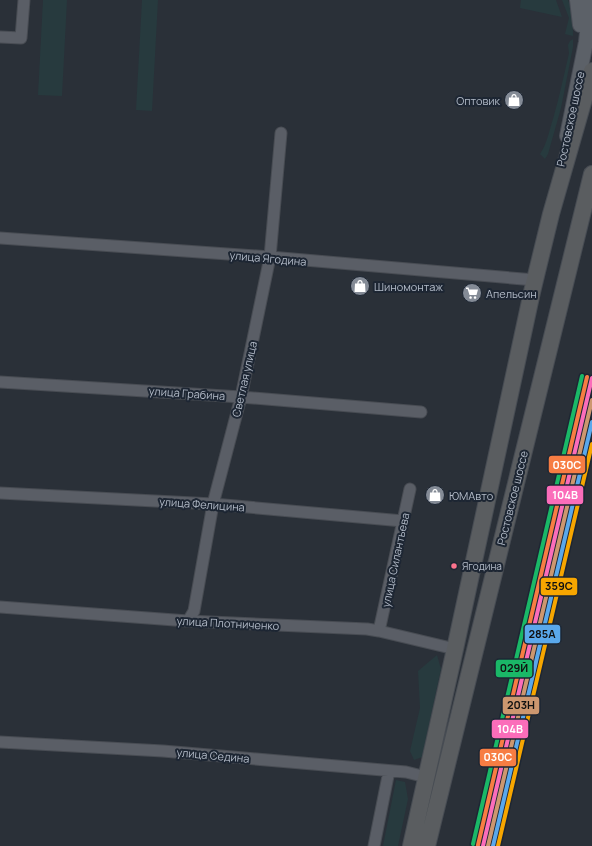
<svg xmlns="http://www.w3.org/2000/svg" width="592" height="846" font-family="Manrope,sans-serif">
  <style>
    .green { fill: #273a3e }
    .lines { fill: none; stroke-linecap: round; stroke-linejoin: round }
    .minor-casing { stroke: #484c53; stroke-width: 13 }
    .major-casing { stroke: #484c55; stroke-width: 16 }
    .highway-casing { stroke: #474c53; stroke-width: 18 }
    .minor { stroke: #5a5e66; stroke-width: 11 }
    .major { stroke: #5c6168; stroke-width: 14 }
    .highway { stroke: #5a5d60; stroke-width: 16 }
    .rail-1-casing { stroke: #1d2633; stroke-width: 7 }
    .rail-2-casing { stroke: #1d2633; stroke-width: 7 }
    .rail-3-casing { stroke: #1d2633; stroke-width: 7 }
    .rail-4-casing { stroke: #1d2633; stroke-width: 7 }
    .rail-5-casing { stroke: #1d2633; stroke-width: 7 }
    .rail-6-casing { stroke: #1d2633; stroke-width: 7 }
    .rail-1 { stroke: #fb6dba; stroke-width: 4 }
    .rail-2 { stroke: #cd976f; stroke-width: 4 }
    .rail-3 { stroke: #f77d43; stroke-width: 4 }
    .rail-4 { stroke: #5aa8eb; stroke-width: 4 }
    .rail-5 { stroke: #1ab867; stroke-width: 4 }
    .rail-6 { stroke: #f7a600; stroke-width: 4 }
    .bus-dot { fill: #fc738d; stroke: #1d2633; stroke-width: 1.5 }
    .labels { text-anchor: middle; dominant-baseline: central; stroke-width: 4; stroke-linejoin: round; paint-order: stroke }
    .bus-label { font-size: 10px; fill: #b4bcc9; stroke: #1d2633; text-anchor: start }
    .poi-label { font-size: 11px; fill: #b4bcc9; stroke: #1d2633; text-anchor: start }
    .street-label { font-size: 11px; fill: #b4bcc9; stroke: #1d2633 }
    .line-badge { stroke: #1d2633; stroke-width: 1.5 }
    .badge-label { font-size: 11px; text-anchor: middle; font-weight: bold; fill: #fff }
    .pale-badge-label { font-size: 11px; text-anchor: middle; font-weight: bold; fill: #111 }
  </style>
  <rect width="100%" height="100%" fill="#2a3038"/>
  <path class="green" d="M43,0H67L62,96L38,95Z
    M142,0H158L152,111L136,110Z
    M521,0H556L562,17L520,8Z
    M562,0H568C573,12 573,24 573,36L565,34L569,18Z
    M573,39V47L561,108L548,154L545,159L540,154C547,144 549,131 553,119C559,98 564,75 569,53L568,45L570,41Z
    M437,655L441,669L422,757L414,760L410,751L420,708L418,671Z
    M396,780L405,782L408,799L398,846H383Z"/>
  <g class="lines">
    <defs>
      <path id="minor" d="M0,37L21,38L24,0
        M0,238L270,257L535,280
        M0,382L241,397L421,412
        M0,493L213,504L403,521
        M0,607L188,621L367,629L379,631L455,649
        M188,621L194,611L213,504L241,397L270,257L281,133
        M379,631L410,489
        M0,742L163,751L406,772L426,777
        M374,846L389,771"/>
      <path id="major" d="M577,0L580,25
        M567,136L586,42L588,24V0"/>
      <path id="highway" d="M411,846L455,649L532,292L551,214L592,71
        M427,846L592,174"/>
    </defs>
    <use href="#minor" class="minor-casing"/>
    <use href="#major" class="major-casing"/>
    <use href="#highway" class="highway-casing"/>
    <use href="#minor" class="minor"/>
    <use href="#major" class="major"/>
    <use href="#highway" class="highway"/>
    <defs>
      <path id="rail-1" d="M483,846L592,378"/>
      <path id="rail-2" d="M488,846L592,400"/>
      <path id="rail-3" d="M478,845L587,377"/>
      <path id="rail-4" d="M493,846L592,422"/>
      <path id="rail-5" d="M473,844L582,376"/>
      <path id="rail-6" d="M498,846L592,444"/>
    </defs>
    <use href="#rail-1" class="rail-1-casing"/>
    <use href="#rail-2" class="rail-2-casing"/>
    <use href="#rail-3" class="rail-3-casing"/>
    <use href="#rail-4" class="rail-4-casing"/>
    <use href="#rail-5" class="rail-5-casing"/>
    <use href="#rail-6" class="rail-6-casing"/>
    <use href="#rail-1" class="rail-1"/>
    <use href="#rail-2" class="rail-2"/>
    <use href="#rail-3" class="rail-3"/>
    <use href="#rail-4" class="rail-4"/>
    <use href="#rail-5" class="rail-5"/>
    <use href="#rail-6" class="rail-6"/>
  </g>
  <defs>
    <symbol id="shop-disc" viewBox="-11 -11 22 22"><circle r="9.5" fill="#848b96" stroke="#1d2633"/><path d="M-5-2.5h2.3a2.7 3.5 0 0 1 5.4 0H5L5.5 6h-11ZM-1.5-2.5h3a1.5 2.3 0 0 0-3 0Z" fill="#fff"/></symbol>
    <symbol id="supermarket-disc" viewBox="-11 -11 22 22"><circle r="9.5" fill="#848b96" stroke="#1d2633"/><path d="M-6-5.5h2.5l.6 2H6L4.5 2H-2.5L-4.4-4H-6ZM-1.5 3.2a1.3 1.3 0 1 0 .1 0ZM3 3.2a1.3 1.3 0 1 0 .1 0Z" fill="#fff"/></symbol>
  </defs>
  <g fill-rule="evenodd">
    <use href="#shop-disc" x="503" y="89" width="22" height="22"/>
    <use href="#shop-disc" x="349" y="275" width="22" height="22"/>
    <use href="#supermarket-disc" x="461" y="282" width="22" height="22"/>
    <use href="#shop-disc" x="424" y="484" width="22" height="22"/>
  </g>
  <circle class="bus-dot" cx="454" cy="566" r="3.5"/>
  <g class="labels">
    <g class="bus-label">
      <text x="462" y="566">Ягодина</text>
    </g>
    <g class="poi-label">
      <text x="500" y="100" text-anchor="end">Оптовик</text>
      <text x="374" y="286">Шиномонтаж</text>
      <text x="486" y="293">Апельсин</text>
      <text x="449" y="495">ЮМАвто</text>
    </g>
    <g class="street-label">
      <text transform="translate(570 119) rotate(-78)">Ростовское шоссе</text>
      <text transform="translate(268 258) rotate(5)">улица Ягодина</text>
      <text transform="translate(244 379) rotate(-77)">Светлая улица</text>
      <text transform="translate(187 393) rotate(4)">улица Грабина</text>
      <text transform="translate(512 498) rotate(-76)">Ростовское шоссе</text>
      <text transform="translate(202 504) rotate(4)">улица Фелицина</text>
      <text transform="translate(395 560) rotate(-78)">улица Силантьева</text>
      <text transform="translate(228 623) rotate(3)">улица Плотниченко</text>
      <text transform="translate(213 755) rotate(5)">улица Седина</text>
    </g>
  </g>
  <g class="line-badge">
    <rect x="548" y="455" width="38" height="19" rx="4" fill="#f77d43"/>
    <rect x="546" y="485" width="38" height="20" rx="4" fill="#fb6dba"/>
    <rect x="540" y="577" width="38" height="19" rx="4" fill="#f7a600"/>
    <rect x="524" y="624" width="37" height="20" rx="4" fill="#5aa8eb"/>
    <rect x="495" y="659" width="38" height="19" rx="4" fill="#1ab867"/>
    <rect x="502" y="696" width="38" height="19" rx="4" fill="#cd976f"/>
    <rect x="491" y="719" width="38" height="20" rx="4" fill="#fb6dba"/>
    <rect x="479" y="748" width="38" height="19" rx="4" fill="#f77d43"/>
  </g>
  <g class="badge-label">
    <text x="567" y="469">030C</text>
    <text x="565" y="499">104В</text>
    <text x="510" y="733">104В</text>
    <text x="498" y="761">030C</text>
  </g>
  <g class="pale-badge-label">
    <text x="559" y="590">359С</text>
    <text x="542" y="638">285А</text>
    <text x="514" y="672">029Й</text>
    <text x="521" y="709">203Н</text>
  </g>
</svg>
